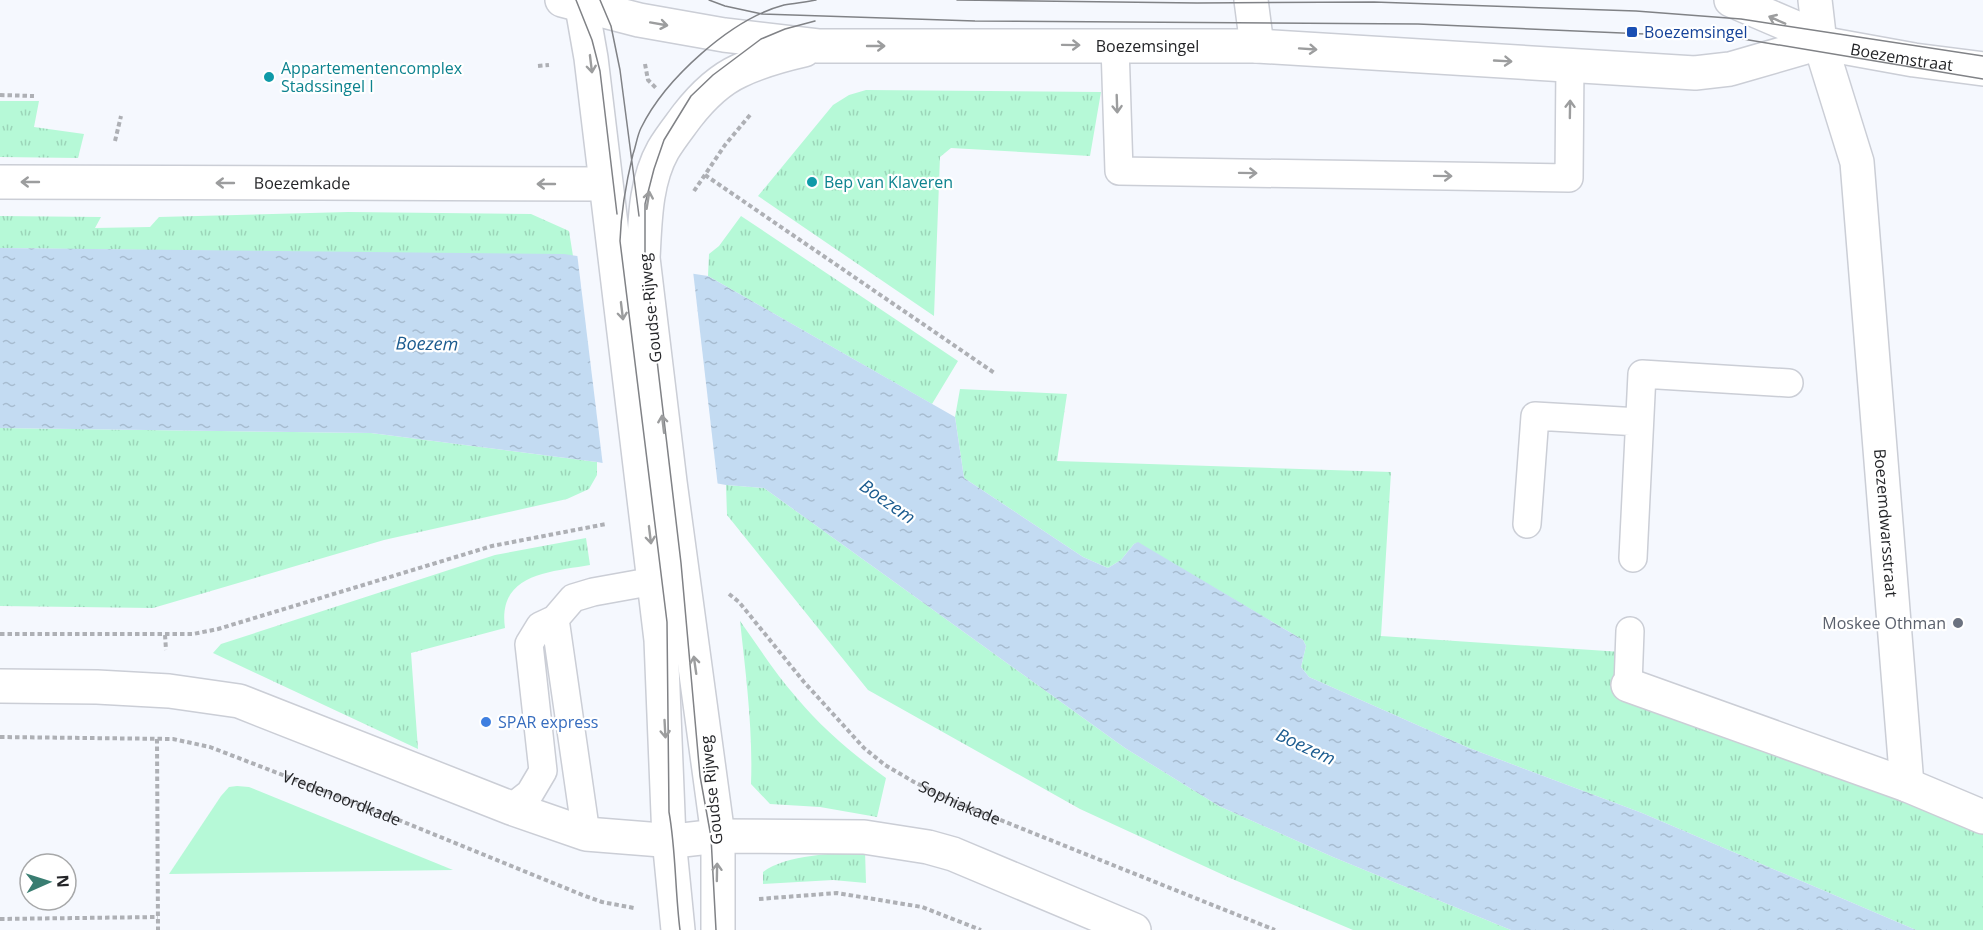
<svg xmlns="http://www.w3.org/2000/svg" width="1983" height="930" font-family="'Open Sans',sans-serif">
  <style>
    .grass { fill: url(#grass-tufts) }
    .garden { fill: #b6f9d7 }
    .water { fill: url(#water-ripples) }
    .pier { fill: #f5f8fe }
    .lines { fill: none; stroke-linecap: round; stroke-linejoin: round }
    .lane-casing { stroke: #cbced6; stroke-width: 30 }
    .street-casing { stroke: #cbced6; stroke-width: 36 }
    .secondary-casing { stroke: #cbced6; stroke-width: 36 }
    .path { stroke: #aeb0b5; stroke-width: 4; stroke-dasharray: 4.5 3; stroke-linecap: butt }
    .lane { stroke: #fff; stroke-width: 27 }
    .street { stroke: #fff; stroke-width: 33 }
    .secondary { stroke: #fff; stroke-width: 33 }
    .tram { stroke: #808286; stroke-width: 1.5 }
    .oneway { stroke: #9c9d9e }
    .transit-dot { fill: #1a4fb4; stroke: #fff; stroke-width: 2 }
    .culture-dot { fill: #0f9aa8; stroke: #fff; stroke-width: 2 }
    .worship-dot { fill: #6b7280; stroke: #fff; stroke-width: 2 }
    .shop-dot { fill: #3f7fe0; stroke: #fff; stroke-width: 2 }
    .labels { text-anchor: middle; dominant-baseline: central; stroke-width: 4.5; stroke-linejoin: round; paint-order: stroke }
    .transit-label { font-size: 16px; fill: #164399; stroke: #fff; text-anchor: start }
    .street-label { font-size: 16px; fill: #242528; stroke: #fff }
    .culture-label { font-size: 16px; fill: #0d838f; stroke: #fff; text-anchor: start }
    .worship-label { font-size: 16px; fill: #5b616d; stroke: #fff; text-anchor: end }
    .shop-label { font-size: 16px; fill: #366cbe; stroke: #fff; text-anchor: start }
    .water-label { font-size: 18px; font-style: italic; fill: #1b5b8f; stroke: #fff }
  </style>
  <defs>
    <pattern id="grass-tufts" width="24" height="20" patternUnits="userSpaceOnUse" patternTransform="scale(1.5)"><rect width="24" height="20" fill="#b6f9d7"/><path d="M3 7l-1-3M5 7V3M7 7l1-3M15 17l-1-3M17 17v-4M19 17l1-3" fill="none" stroke="#9cd5b9"/></pattern>
    <pattern id="water-ripples" width="26" height="14" patternUnits="userSpaceOnUse" patternTransform="scale(1.5)"><rect width="26" height="14" fill="#c3dbf2"/><path d="M2 4q2-2 4 0t4 0M15 11q2-2 4 0t4 0" fill="none" stroke="#a7bcd0"/></pattern>
  </defs>
  <rect width="100%" height="100%" fill="#f5f8fe"/>
  <path class="grass" d="M866,90L1101,92L1090,156L951,148L940,157L934,316L758,196L833,105L849,95Z
    M0,101H39L34,127L84,134L78,158L0,157Z
    M348,212L531,214L569,231L573,256L0,248V216L101,217L95,228L150,227L159,217Z
    M741,216L958,361L932,404L708,276L709,254L719,246Z
    M960,389L1067,394L1057,461L1391,472L1381,636L1622,652L1643,700L1828,769L1983,833V930H1916L1642,813L1469,748L1309,677L1301,667L1306,646L1303,640L1138,543L1134,544L1121,560L1108,568L1083,557L964,478L955,417Z
    M0,428L371,433L597,462V475L589,489L567,499L384,540L153,608L0,606Z
    M726,485L764,488L1125,748L1219,806L1333,857L1511,930H1353L1230,878L1080,809L868,690L727,515Z
    M586,538L590,565C551,572 497,573 505,628L411,653L418,749L213,653L221,644L495,555Z
    M740,621C758,646 775,673 796,697C822,728 852,754 886,778L877,817L820,807L770,804L751,784C753,729 746,676 740,621Z
    M865,851L866,883L833,880L763,884V872C787,854 834,854 865,851Z"/>
  <path class="garden" d="M237,786L249,787L453,870L169,874L221,796L229,787Z"/>
  <path class="water" d="M0,248L564,254L708,276L955,417L964,478L1083,557L1108,568L1121,560L1134,544L1138,542L1303,640L1306,646L1301,667L1309,677L1469,748L1642,813L1916,930H1511L1333,857L1219,806L1125,748L764,488L726,485L597,462L371,433L0,428Z"/>
  <path class="pier" d="M577,253L693,271L718,487L603,466Z"/>
  <g class="lines">
    <defs>
      <path id="lane" d="M1115,46L1119,171L1569,178L1570,64
        M1527,524L1535,416L1639,422
        M1633,558L1642,374L1789,383
        M555,619L586,834
        M1628,685L1630,631
        M511,808L530,793L543,771L529,644L540,626L555,619L573,598L593,592L654,581"/>
      <g id="street">
        <path d="M1251,0L1257,46"/>
        <path id="s3" d="M1815,0L1820,43L1857,162L1907,785"/>
        <path id="s4" d="M0,182L604,184"/>
        <path d="M1628,685L1907,785L1983,817"/>
        <path d="M0,686L97,687L169,691L239,701L511,808L586,834L674,841L718,836L864,837L928,847L953,854L1134,930"/>
      </g>
      <g id="secondary">
        <path id="s5" d="M562,0L639,20L724,35L818,46H1257L1695,73L1730,69L1820,43"/>
        <path d="M584,0L582,7L591,58L661,640L669,839L678,930"/>
        <path id="s6" d="M1731,0L1794,27L1820,43L1914,60L1983,69"/>
        <path d="M718,930V836L670,482L643,258C645,223 645,182 663,150C670,138 679,127 687,116C701,98 717,81 739,71C760,61 782,55 804,50"/>
      </g>
    </defs>
    <use href="#lane" class="lane-casing"/>
    <use href="#street" class="street-casing"/>
    <use href="#secondary" class="secondary-casing"/>
    <g class="path">
      <path d="M645,64L648,80L657,89"/>
      <path d="M538,66L549,65"/>
      <path d="M0,95L34,96"/>
      <path d="M115,141L121,116"/>
      <path d="M705,175L996,374"/>
      <path d="M694,191L725,145L750,115"/>
      <path id="s1" d="M729,594L739,602L804,682L864,748L885,765L914,782L958,803L1275,930"/>
      <path d="M0,634H193L218,629L492,546L606,524"/>
      <path d="M165,635L166,650"/>
      <path id="s2" d="M0,737L173,739L210,747L384,814L585,896L602,902L634,908"/>
      <path d="M157,739L158,930"/>
      <path d="M759,899L837,893L922,907L981,930"/>
      <path d="M0,919L158,917"/>
    </g>
    <use href="#lane" class="lane"/>
    <use href="#street" class="street"/>
    <use href="#secondary" class="secondary"/>
    <path class="tram" d="M576,0L592,40L600,71L617,214
      M600,0L611,26L620,70L639,216
      M709,0L725,6L762,14L975,21L1418,24L1737,38L1983,79
      M957,0L1197,3L1374,2L1636,11L1741,19L1983,56
      M680,930C675,891 676,851 669,812L667,622L620,241C621,211 626,183 633,154C636,146 637,136 641,128C665,79 731,19 784,5C795,3 806,2 816,0
      M716,930L711,837L700,776L681,563L645,259V204L654,169L664,140L691,96L713,75L761,39L785,29L815,21"/>
  </g>
  <defs><path id="oneway-shaft" d="M-6 0H5M1.5-3L5.5 0L1.5 3" fill="none" stroke-width="1.6" stroke-linecap="round" stroke-linejoin="round" transform="scale(1.5)"/></defs>
  <g class="oneway">
    <use href="#oneway-shaft" transform="translate(1777 20) rotate(-156)"/>
    <use href="#oneway-shaft" transform="translate(659 24) rotate(10)"/>
    <use href="#oneway-shaft" transform="translate(1071 45) rotate(1)"/>
    <use href="#oneway-shaft" transform="translate(876 46)"/>
    <use href="#oneway-shaft" transform="translate(1308 49) rotate(4)"/>
    <use href="#oneway-shaft" transform="translate(1503 61) rotate(3)"/>
    <use href="#oneway-shaft" transform="translate(591 64) rotate(83)"/>
    <use href="#oneway-shaft" transform="translate(1117 104) rotate(88)"/>
    <use href="#oneway-shaft" transform="translate(1570 109) rotate(-89)"/>
    <use href="#oneway-shaft" transform="translate(1248 173) rotate(1)"/>
    <use href="#oneway-shaft" transform="translate(1443 176) rotate(1)"/>
    <use href="#oneway-shaft" transform="translate(30 182) rotate(-180)"/>
    <use href="#oneway-shaft" transform="translate(225 183) rotate(-180)"/>
    <use href="#oneway-shaft" transform="translate(546 184) rotate(-180)"/>
    <use href="#oneway-shaft" transform="translate(648 200) rotate(-81)"/>
    <use href="#oneway-shaft" transform="translate(622 311) rotate(83)"/>
    <use href="#oneway-shaft" transform="translate(663 424) rotate(-97)"/>
    <use href="#oneway-shaft" transform="translate(650 535) rotate(83)"/>
    <use href="#oneway-shaft" transform="translate(695 665) rotate(-98)"/>
    <use href="#oneway-shaft" transform="translate(665 729) rotate(87)"/>
    <use href="#oneway-shaft" transform="translate(717 872) rotate(-89)"/>
  </g>
  <rect class="transit-dot" x="1626" y="26" width="12" height="12" rx="3"/>
  <g class="culture-dot">
    <circle cx="269" cy="77" r="6"/>
    <circle cx="812" cy="182" r="6"/>
  </g>
  <circle class="worship-dot" cx="1958" cy="623" r="6"/>
  <circle class="shop-dot" cx="486" cy="722" r="6"/>
  <g class="labels">
    <g class="transit-label">
      <text x="1644" y="32">Boezemsingel</text>
    </g>
    <g class="street-label">
      <text stroke="none"><textPath href="#s5" startOffset="590">Boezemsingel</textPath></text>
      <text stroke="none"><textPath href="#s6" startOffset="182">Boezemstraat</textPath></text>
      <text stroke="none"><textPath href="#s4" startOffset="302">Boezemkade</textPath></text>
      <text transform="translate(650 308) rotate(-96)">Goudse Rijweg</text>
      <text stroke="none"><textPath href="#s3" startOffset="530">Boezemdwarsstraat</textPath></text>
      <text transform="translate(711 790) rotate(-96)">Goudse Rijweg</text>
      <text stroke="none"><textPath href="#s2" startOffset="352">Vredenoordkade</textPath></text>
      <text stroke="none"><textPath href="#s1" startOffset="316">Sophiakade</textPath></text>
    </g>
    <g class="culture-label">
      <text x="281" y="68">Appartementencomplex<tspan x="281" dy="18">Stadssingel I</tspan></text>
      <text x="824" y="182">Bep van Klaveren</text>
    </g>
    <g class="worship-label">
      <text x="1946" y="623">Moskee Othman</text>
    </g>
    <g class="shop-label">
      <text x="498" y="722">SPAR express</text>
    </g>
    <g class="water-label">
      <text transform="translate(427 343) rotate(1)">Boezem</text>
      <text transform="translate(888 501) rotate(35)">Boezem</text>
      <text transform="translate(1306 746) rotate(25)">Boezem</text>
    </g>
  </g>
  <g transform="translate(48 882) rotate(87)"><circle r="28" fill="#ffffff" stroke="#a7a8a9" stroke-width="1.5"/>
  <path d="M0-4.5L10 22L0 15L-10 22Z" fill="#397d71"/>
  <text y="-9" font-size="16" font-weight="bold" text-anchor="middle" fill="#242528">N</text>
  </g>
</svg>
